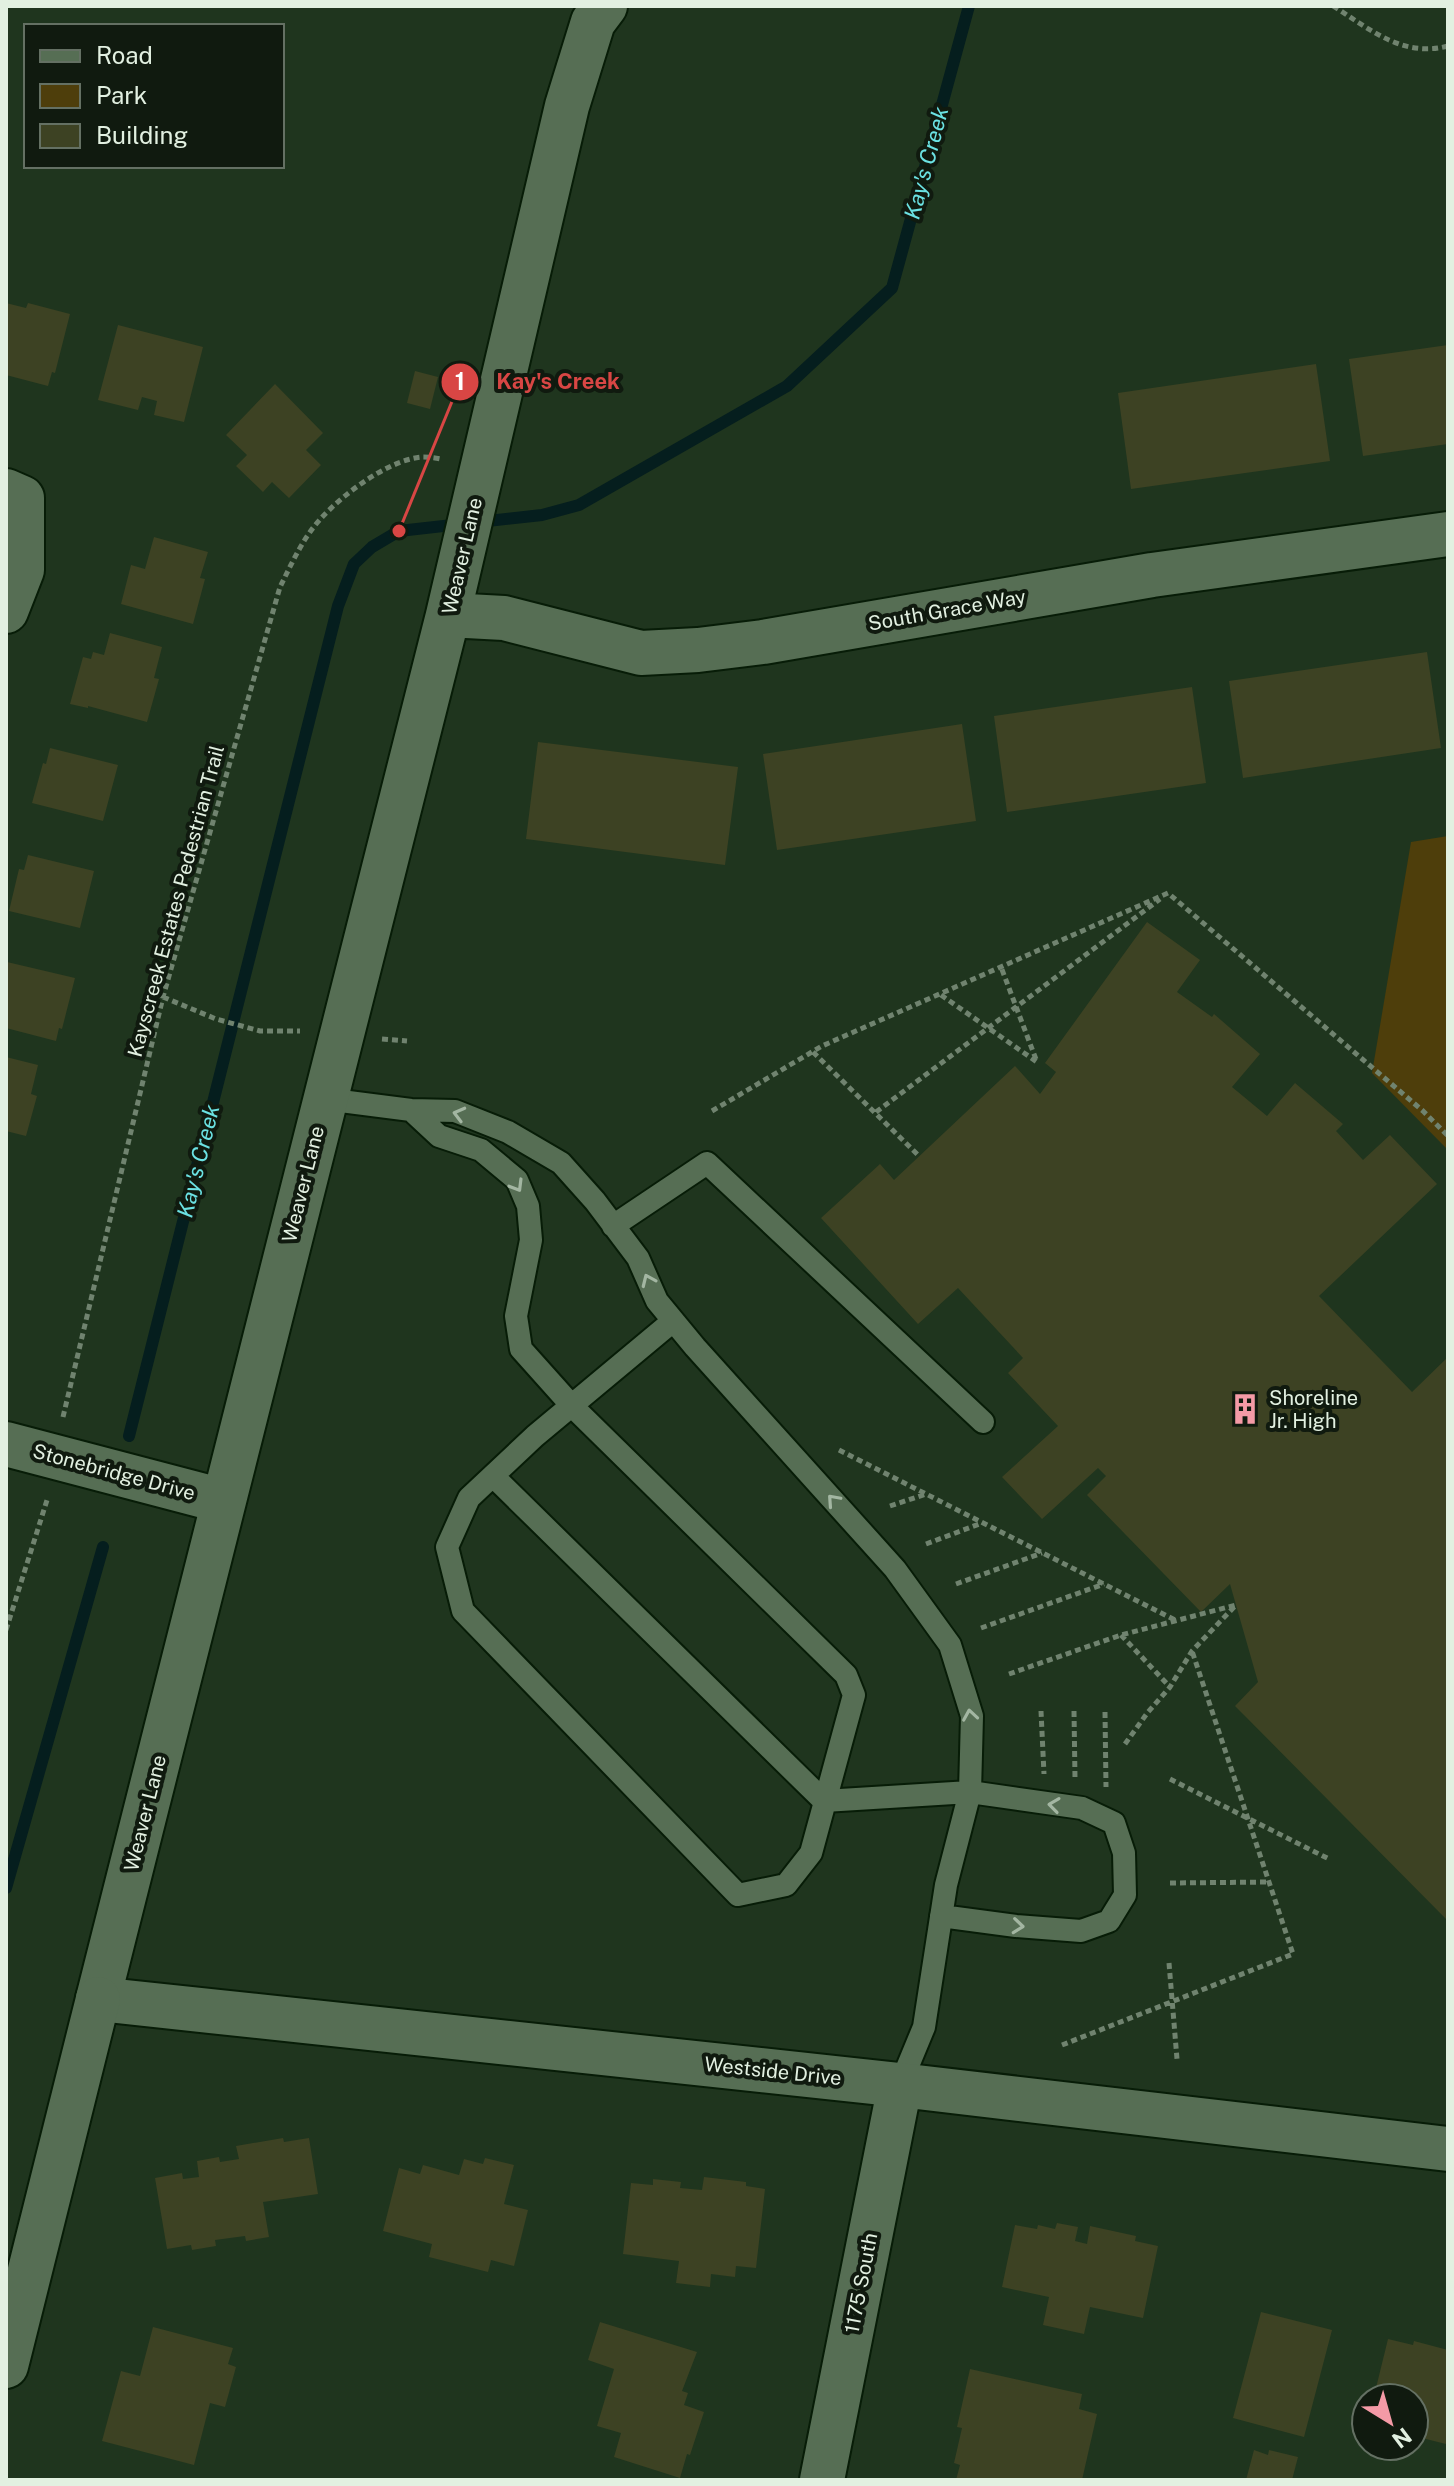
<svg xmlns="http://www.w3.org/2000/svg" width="1454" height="2486" font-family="'Public Sans',sans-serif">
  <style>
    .green { fill: #4e3e0b }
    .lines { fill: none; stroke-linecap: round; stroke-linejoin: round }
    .stream { stroke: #051e1e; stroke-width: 12 }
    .building { fill: #3d4223 }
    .service-casing { stroke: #071c07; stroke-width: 26 }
    .minor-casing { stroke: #071c07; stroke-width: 48 }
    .tertiary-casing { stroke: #071c07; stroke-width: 48 }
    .path { stroke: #70836f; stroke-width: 5; stroke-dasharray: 6 4; stroke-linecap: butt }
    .service { stroke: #566e54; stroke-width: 22 }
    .minor { stroke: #566e54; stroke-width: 44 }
    .tertiary { stroke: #566e54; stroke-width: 44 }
    .oneway { stroke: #a3b6a2 }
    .labels { text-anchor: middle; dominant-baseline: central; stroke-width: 8; stroke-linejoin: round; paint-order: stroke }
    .street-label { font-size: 20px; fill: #e2f0e1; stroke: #101a0f }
    .poi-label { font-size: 20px; fill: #e2f0e1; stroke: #101a0f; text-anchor: start }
    .water-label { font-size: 22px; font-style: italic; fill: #6be2e3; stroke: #101a0f }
    .leader { fill: none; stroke: #d84644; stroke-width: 3 }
    .callout-dot { fill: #d84644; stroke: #101a0f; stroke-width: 3 }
    .mark-label { font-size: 24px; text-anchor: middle; font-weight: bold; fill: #fff }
    .callout-label { font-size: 22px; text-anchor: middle; font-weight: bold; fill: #d84644; stroke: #101a0f; stroke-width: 8; stroke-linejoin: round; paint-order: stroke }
  </style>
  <rect width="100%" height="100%" fill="#1f351e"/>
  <path class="green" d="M1448,836V1150L1372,1073L1411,842Z"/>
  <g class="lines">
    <path class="stream" d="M129,1436L338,606L354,564L372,547L399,531L542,515L579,505L787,386L892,288L969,6
      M6,1888L103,1547"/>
  </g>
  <path class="building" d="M6,303L26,308L28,303L70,314L55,373L52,372L48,386L6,375Z
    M118,325L203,347L184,422L154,415L157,401L142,397L138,410L98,400Z
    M1448,345V444L1363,456L1349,359Z
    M1316,364L1330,461L1131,489L1118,393Z
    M415,371L438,377L430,409L407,403Z
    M275,384L323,433L306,450L321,465L289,498L272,482L263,492L236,466L247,455L226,435Z
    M154,537L208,552L200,578L205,579L193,624L121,604L131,565L145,569Z
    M110,633L162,647L154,678L159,679L147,722L88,706V708L70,704L83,657L91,659L93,652L104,655Z
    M1427,652L1441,748L1243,778L1229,681Z
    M1192,687L1206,783L1007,812L994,716Z
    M962,724L976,821L777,850L763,754Z
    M538,742L738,767L725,865L526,839Z
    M50,748L118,765L103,821L32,803L43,763L46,764Z
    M28,855L94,871L80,928L9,911L19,869L24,870Z
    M1147,922L1200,960L1177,992L1212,1017L1214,1014L1260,1054L1232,1087L1267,1116L1295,1083L1343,1124L1336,1131L1363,1160L1390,1135L1437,1184L1319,1296L1412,1392L1448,1357V1921L1235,1706L1258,1682L1230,1584L1201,1612L1087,1495L1106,1476L1098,1468L1042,1519L1002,1477L1058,1426L1008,1373L1023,1358L958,1288L918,1324L821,1218L880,1164L894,1180L1015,1066L1040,1094L1056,1072L1045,1063Z
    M7,962L75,978L62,1029L59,1028L56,1041L6,1028Z
    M6,1057L38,1065L31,1094L37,1096L26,1136L6,1131Z
    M283,2138L284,2142L309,2138L318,2194L263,2202L269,2237L246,2241L245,2236L215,2240L216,2246L192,2250L191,2245L167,2249L155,2178L182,2173L183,2179L199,2177L197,2161L219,2157L220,2162L239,2159L236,2146Z
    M485,2158L514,2165L504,2204L528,2210L514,2266L491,2260L488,2272L429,2257L432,2244L383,2231L399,2168L420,2174L423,2165L459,2175L464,2159L483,2164Z
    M704,2177L746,2182V2186L765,2189L756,2268L736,2266L735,2277L711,2274L710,2287L676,2283L679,2261L623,2254L631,2183L653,2185V2179L681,2182L680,2188L702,2190Z
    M1057,2223L1078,2227L1075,2241L1087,2244L1090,2226L1136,2236L1135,2241L1158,2246L1143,2318L1090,2307L1084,2334L1043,2325L1049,2297L1002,2287L1015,2225L1037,2229L1038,2225L1055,2229Z
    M1261,2312L1332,2330L1304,2437L1233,2418Z
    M600,2322L697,2352L682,2391L688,2393L684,2405L704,2412L690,2455L687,2454L680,2478L614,2457L621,2433L597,2426L614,2369L588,2360Z
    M153,2327L233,2348L228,2364L236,2367L225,2407L210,2403L194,2465L102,2441L121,2371L140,2376Z
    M1388,2339L1413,2345L1414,2341L1448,2350V2434L1446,2444L1414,2436V2398H1401L1402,2394L1376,2388Z
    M970,2369L1082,2394L1079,2409L1097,2414L1082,2480H956L960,2465L954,2463L962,2428L957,2427Z
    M1254,2450L1268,2455L1269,2450L1298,2457L1292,2480H1246Z"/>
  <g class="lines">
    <defs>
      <path id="service" d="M325,1099L411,1110L455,1111L508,1132L561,1163L595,1201L638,1258L657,1301L695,1347L895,1569L950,1645L972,1716L970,1792L946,1885L924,2027L900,2085
        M411,1110L439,1136L481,1150L517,1180L528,1206L531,1240L516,1316L521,1349L572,1406L846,1675L854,1695L811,1853L786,1885L738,1895L463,1611L447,1547L469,1498L535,1436L673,1321
        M613,1226L707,1163L983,1422
        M493,1476L824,1801L970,1792L1082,1808L1114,1823L1124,1853L1125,1895L1109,1921L1081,1931L1016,1926L941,1916"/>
      <path id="minor" d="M605,6L593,22L567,106L448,615L98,1999L900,2085L1448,2149
        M6,491L22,498V570L6,611
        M448,615L504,618L641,653L698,650L763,642L1152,575L1448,534
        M6,1444L223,1501
        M822,2480L900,2085"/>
      <path id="tertiary" d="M6,2366L98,1999"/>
    </defs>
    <use href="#service" class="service-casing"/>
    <use href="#minor" class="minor-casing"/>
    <use href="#tertiary" class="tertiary-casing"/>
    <path class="path" d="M1333,6C1370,29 1402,58 1448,46
      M941,995L1037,1062L1001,967
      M163,997L216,1019L260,1031H300
      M382,1039L407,1041
      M813,1052L919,1156
      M712,1111L822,1046L1168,893L1423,1111L1448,1136
      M876,1112L1160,899
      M63,1417L163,997L280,587C289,569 298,549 310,532C330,503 386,459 423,457C429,457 436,458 441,459
      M839,1450L1177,1621
      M890,1506L926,1494
      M926,1544L982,1523
      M956,1584L1042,1553
      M981,1628L1104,1584
      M6,1630L48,1497
      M1121,1635L1170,1687
      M1009,1674L1121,1635L1236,1605
      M1041,1711L1044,1774
      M1074,1711L1075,1778
      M1105,1712L1106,1787
      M1125,1744L1148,1712L1170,1687L1192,1651L1235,1606
      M1170,1779L1329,1859
      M1170,1883L1269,1882
      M1169,1963L1177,2059
      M1062,2045L1293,1954L1192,1651"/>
    <use href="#service" class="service"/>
    <use href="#minor" class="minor"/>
    <use href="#tertiary" class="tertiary"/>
  </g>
  <defs><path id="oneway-chevron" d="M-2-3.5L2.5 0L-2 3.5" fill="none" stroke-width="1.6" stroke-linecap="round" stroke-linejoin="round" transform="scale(2)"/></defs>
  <g class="oneway">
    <use href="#oneway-chevron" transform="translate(459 1114) rotate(-165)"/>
    <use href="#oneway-chevron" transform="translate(517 1186) rotate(59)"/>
    <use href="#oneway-chevron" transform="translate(648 1280) rotate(-114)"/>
    <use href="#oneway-chevron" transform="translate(833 1500) rotate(-132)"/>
    <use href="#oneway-chevron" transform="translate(970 1715) rotate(-99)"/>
    <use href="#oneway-chevron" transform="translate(1054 1805) rotate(-172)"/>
    <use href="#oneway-chevron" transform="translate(1018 1926) rotate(6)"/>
  </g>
  <defs>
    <symbol id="building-bare" viewBox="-9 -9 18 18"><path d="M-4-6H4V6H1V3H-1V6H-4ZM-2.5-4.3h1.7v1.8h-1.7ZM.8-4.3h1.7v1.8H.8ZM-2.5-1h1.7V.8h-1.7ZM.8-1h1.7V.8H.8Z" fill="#f49aa6" stroke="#101a0f" stroke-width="2.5" paint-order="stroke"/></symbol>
  </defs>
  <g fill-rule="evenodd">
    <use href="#building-bare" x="1223" y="1387" width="44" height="44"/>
  </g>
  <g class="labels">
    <g class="street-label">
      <text transform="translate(462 556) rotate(-77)">Weaver Lane</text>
      <text transform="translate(947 610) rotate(-10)">South Grace Way</text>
      <text transform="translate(176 901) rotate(-75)">Kayscreek Estates Pedestrian Trail</text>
      <text transform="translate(303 1184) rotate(-76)">Weaver Lane</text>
      <text transform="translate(114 1472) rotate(15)">Stonebridge Drive</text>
      <text transform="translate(145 1813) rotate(-76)">Weaver Lane</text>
      <text transform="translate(773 2071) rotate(6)">Westside Drive</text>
      <text transform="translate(861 2283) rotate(-79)">1175 South</text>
    </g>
    <g class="poi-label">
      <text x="1269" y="1398">Shoreline<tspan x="1269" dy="23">Jr. High</tspan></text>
    </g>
    <g class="water-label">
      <text transform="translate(926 163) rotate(-75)">Kay's Creek</text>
      <text transform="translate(198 1161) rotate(-76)">Kay's Creek</text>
    </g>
  </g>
  <path class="leader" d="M399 531L460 382"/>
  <g class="callout-dot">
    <circle cx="399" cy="531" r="8"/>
    <circle cx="460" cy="382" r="20"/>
  </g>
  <g class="mark-label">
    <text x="460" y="390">1</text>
  </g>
  <g class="callout-label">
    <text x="558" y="389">Kay's Creek</text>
  </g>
  <rect width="1454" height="2486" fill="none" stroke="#e2f0e1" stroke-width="16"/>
  <rect x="24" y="24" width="260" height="144" fill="#101a0f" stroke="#647063" stroke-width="2"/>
  <rect x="40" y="50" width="40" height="12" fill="#566e54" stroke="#647063" stroke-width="2"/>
  <text x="96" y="64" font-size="24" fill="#e2f0e1">Road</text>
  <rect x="40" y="84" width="40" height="24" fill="#4e3e0b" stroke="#647063" stroke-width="2"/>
  <text x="96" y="104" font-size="24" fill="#e2f0e1">Park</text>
  <rect x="40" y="124" width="40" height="24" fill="#3d4223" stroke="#647063" stroke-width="2"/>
  <text x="96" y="144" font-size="24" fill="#e2f0e1">Building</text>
  <g transform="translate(1390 2422) rotate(143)"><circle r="38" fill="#101a0f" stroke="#647063" stroke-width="2"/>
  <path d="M0-6L14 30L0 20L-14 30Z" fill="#f49aa6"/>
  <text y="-12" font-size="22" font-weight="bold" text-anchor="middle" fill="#e2f0e1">N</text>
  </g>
</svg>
